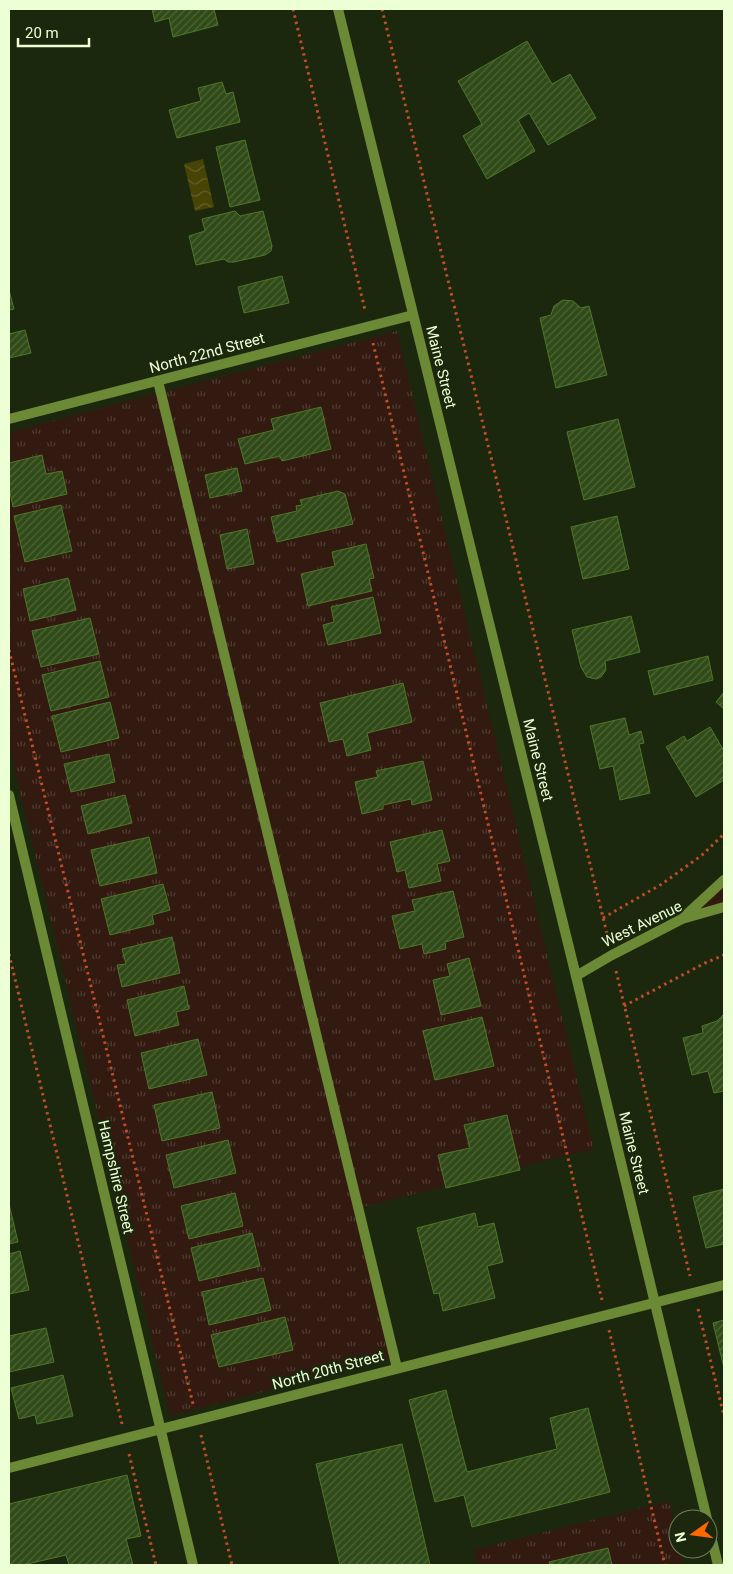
<svg xmlns="http://www.w3.org/2000/svg" width="733" height="1574" font-family="Roboto,sans-serif">
  <style>
    .grass { fill: url(#grass-tufts) }
    .water { fill: url(#water-waves) }
    .building { fill: url(#building-hatch); stroke: #4f7729 }
    .lines { fill: none; stroke-linecap: round; stroke-linejoin: round }
    .path { stroke: #c14d27; stroke-width: 3; stroke-dasharray: 2.5 4; stroke-linecap: butt }
    .service { stroke: #6c8a35; stroke-width: 10 }
    .minor { stroke: #6c8a35; stroke-width: 10 }
    .tertiary { stroke: #6c8a35; stroke-width: 10 }
    .labels { text-anchor: middle; dominant-baseline: central; stroke-width: 4.5; stroke-linejoin: round; paint-order: stroke }
    .street-label { font-size: 15px; fill: #edffd4; stroke: #1b280e }
  </style>
  <defs>
    <pattern id="grass-tufts" width="24" height="20" patternUnits="userSpaceOnUse" patternTransform="scale(1.25)"><rect width="24" height="20" fill="#321a10"/><path d="M3 7l-1-3M5 7V3M7 7l1-3M15 17l-1-3M17 17v-4M19 17l1-3" fill="none" stroke="#503c32"/></pattern>
    <pattern id="water-waves" width="16" height="10" patternUnits="userSpaceOnUse" patternTransform="scale(1.25)"><rect width="16" height="10" fill="#484406"/><path d="M0 5q4-4 8 0t8 0" fill="none" stroke="#636029"/></pattern>
    <pattern id="building-hatch" width="6" height="6" patternUnits="userSpaceOnUse" patternTransform="scale(1.25)"><rect width="6" height="6" fill="#304a18"/><path d="M-1 1l2-2M0 6l6-6M5 7l2-2" fill="none" stroke="#4e6539"/></pattern>
  </defs>
  <rect width="100%" height="100%" fill="#1b280e"/>
  <path class="grass" d="M397,331L594,1149L359,1208L395,1358L170,1416L9,746V432Z
    M724,884V904L692,913Z
    M669,1501L678,1540V1549H680L684,1565H477L473,1550Z"/>
  <path class="water" d="M203,159L214,207L195,211L184,164Z"/>
  <path class="building" d="M152,9H214L218,25L173,37L169,18L155,22Z
    M527,41L552,84L570,74L596,118L548,145L529,113L518,120L535,151L487,179L463,136L482,124L458,81Z
    M222,82L226,94L233,92L240,122L177,138L169,110L201,101L198,88Z
    M245,140L260,200L230,207L216,147Z
    M235,211L240,216L263,211L272,246L271,251L265,255L234,262H228L224,259L196,265L189,236L205,231L202,219Z
    M282,276L289,303L244,313L238,287Z
    M9,290L14,309L9,310Z
    M563,300L573,301L581,308L589,306L607,375L556,388L540,318L551,315L554,306Z
    M25,330L31,353L9,358V334Z
    M321,407L331,449L282,461L280,456L245,464L238,439L274,430L271,419Z
    M618,419L635,487L584,500L567,432Z
    M42,455L46,474L62,471L67,494L13,507L9,487V463Z
    M237,468L242,491L210,498L205,475Z
    M338,491L345,494L346,498L353,524L277,542L271,517L297,511L296,506L302,505L300,500Z
    M61,505L72,551L25,562L14,516Z
    M617,516L629,569L583,579L571,527Z
    M247,529L254,564L227,569L220,535Z
    M366,544L374,578L369,579L372,591L308,606L301,574L335,566L332,552Z
    M68,578L76,610L30,621L23,589Z
    M373,597L381,633L328,645L323,625L334,622L331,607Z
    M631,616L640,652L605,661L606,670L601,677L596,679L587,677L581,667L572,630Z
    M90,618L99,654L41,667L32,631Z
    M708,656L713,680L654,695L648,671Z
    M100,661L109,697L51,711L42,675Z
    M403,683L412,722L367,733L371,750L347,756L343,739L329,742L320,703Z
    M724,692V709L716,702Z
    M110,702L119,738L61,752L52,716Z
    M625,718L629,735L641,731L644,743L639,744L650,793L620,800L613,766L600,769L590,726Z
    M710,727L724,751V780L696,797L666,747L684,736L687,741Z
    M109,754L115,782L71,792L64,764Z
    M423,761L432,800L412,805L411,799L383,805V809L362,814L355,782L378,777L376,771Z
    M125,795L132,823L88,834L81,806Z
    M442,830L450,861L437,864L441,881L409,888L405,870L397,872L390,842Z
    M149,837L157,873L100,886L91,850Z
    M163,884L170,910L152,915L154,924L110,935L101,899Z
    M453,891L464,937L445,942L446,949L424,954L422,944L400,949L392,916L415,911L412,900Z
    M172,937L180,973L122,987L117,965L126,964L122,949Z
    M469,958L481,1006L441,1015L433,980L450,976L447,964Z
    M184,986L189,1009L176,1012L179,1025L135,1036L127,1000Z
    M724,1014V1091L714,1093L708,1071L692,1075L683,1038L703,1033L702,1026L717,1021Z
    M482,1017L494,1066L435,1080L423,1031Z
    M198,1039L207,1075L149,1089L141,1053Z
    M212,1092L220,1128L162,1141L154,1105Z
    M507,1115L520,1170L446,1188L438,1155L470,1148L464,1125Z
    M228,1140L236,1173L174,1188L166,1155Z
    M724,1189V1244L706,1248L693,1197Z
    M235,1193L243,1226L189,1239L181,1206Z
    M9,1204L18,1242L9,1244Z
    M475,1213L478,1227L494,1223L503,1262L487,1266L495,1298L443,1311L439,1293L434,1294L417,1228Z
    M252,1233L260,1266L199,1281L191,1248Z
    M20,1251L29,1290L9,1294V1254Z
    M263,1278L271,1310L209,1325L202,1292Z
    M285,1317L293,1350L219,1367L211,1335Z
    M724,1320V1368L713,1323Z
    M46,1328L54,1362L9,1372V1336Z
    M63,1375L73,1416L37,1424L35,1415L19,1419L11,1388Z
    M446,1390L467,1472L557,1449L550,1418L588,1408L610,1492L472,1527L464,1495L435,1502L409,1400Z
    M402,1444L430,1565H340L316,1464Z
    M127,1475L141,1536L126,1539L133,1565H69L66,1555L23,1565H9V1504Z
    M608,1548L612,1565H550L549,1562Z"/>
  <g class="lines">
    <path class="path" d="M293,9L365,310
      M382,9L608,938
      M373,343L602,1300
      M9,650L193,1404
      M603,918L662,884L702,855L724,834
      M9,954L122,1424
      M616,971L690,1276
      M624,1006L705,963L724,955
      M698,1309L724,1416
      M609,1330L665,1565
      M201,1435L232,1565
      M129,1454L156,1565"/>
    <path class="service" d="M158,381L397,1368"/>
    <path class="minor" d="M9,419L413,315
      M9,795L193,1565
      M685,916L724,880
      M576,976L612,955L682,919L724,907
      M9,1468L724,1285"/>
    <path class="tertiary" d="M338,9L576,976L707,1519
      M708,1524L718,1565"/>
  </g>
  <g class="labels">
    <g class="street-label">
      <text transform="translate(207 353) rotate(-15)">North 22nd Street</text>
      <text transform="translate(441 367) rotate(76)">Maine Street</text>
      <text transform="translate(538 760) rotate(76)">Maine Street</text>
      <text transform="translate(642 924) rotate(-26)">West Avenue</text>
      <text transform="translate(634 1153) rotate(76)">Maine Street</text>
      <text transform="translate(116 1177) rotate(77)">Hampshire Street</text>
      <text transform="translate(328 1370) rotate(-15)">North 20th Street</text>
    </g>
  </g>
  <rect width="733" height="1574" fill="none" stroke="#edffd4" stroke-width="20"/>
  <g transform="translate(693 1534) rotate(256)"><circle r="24" fill="#1b280e" stroke="#6f7e5d"/>
  <path d="M0-4L9 19L0 12L-9 19Z" fill="#ff6900"/>
  <text y="-8" font-size="14" font-weight="bold" text-anchor="middle" fill="#edffd4">N</text>
  </g>
  <path d="M18 38v8h71v-8" fill="none" stroke="#edffd4" stroke-width="2.5"/>
  <text x="25" y="38" font-size="15" fill="#edffd4" stroke="#1b280e" stroke-width="4" paint-order="stroke">20 m</text>
</svg>
